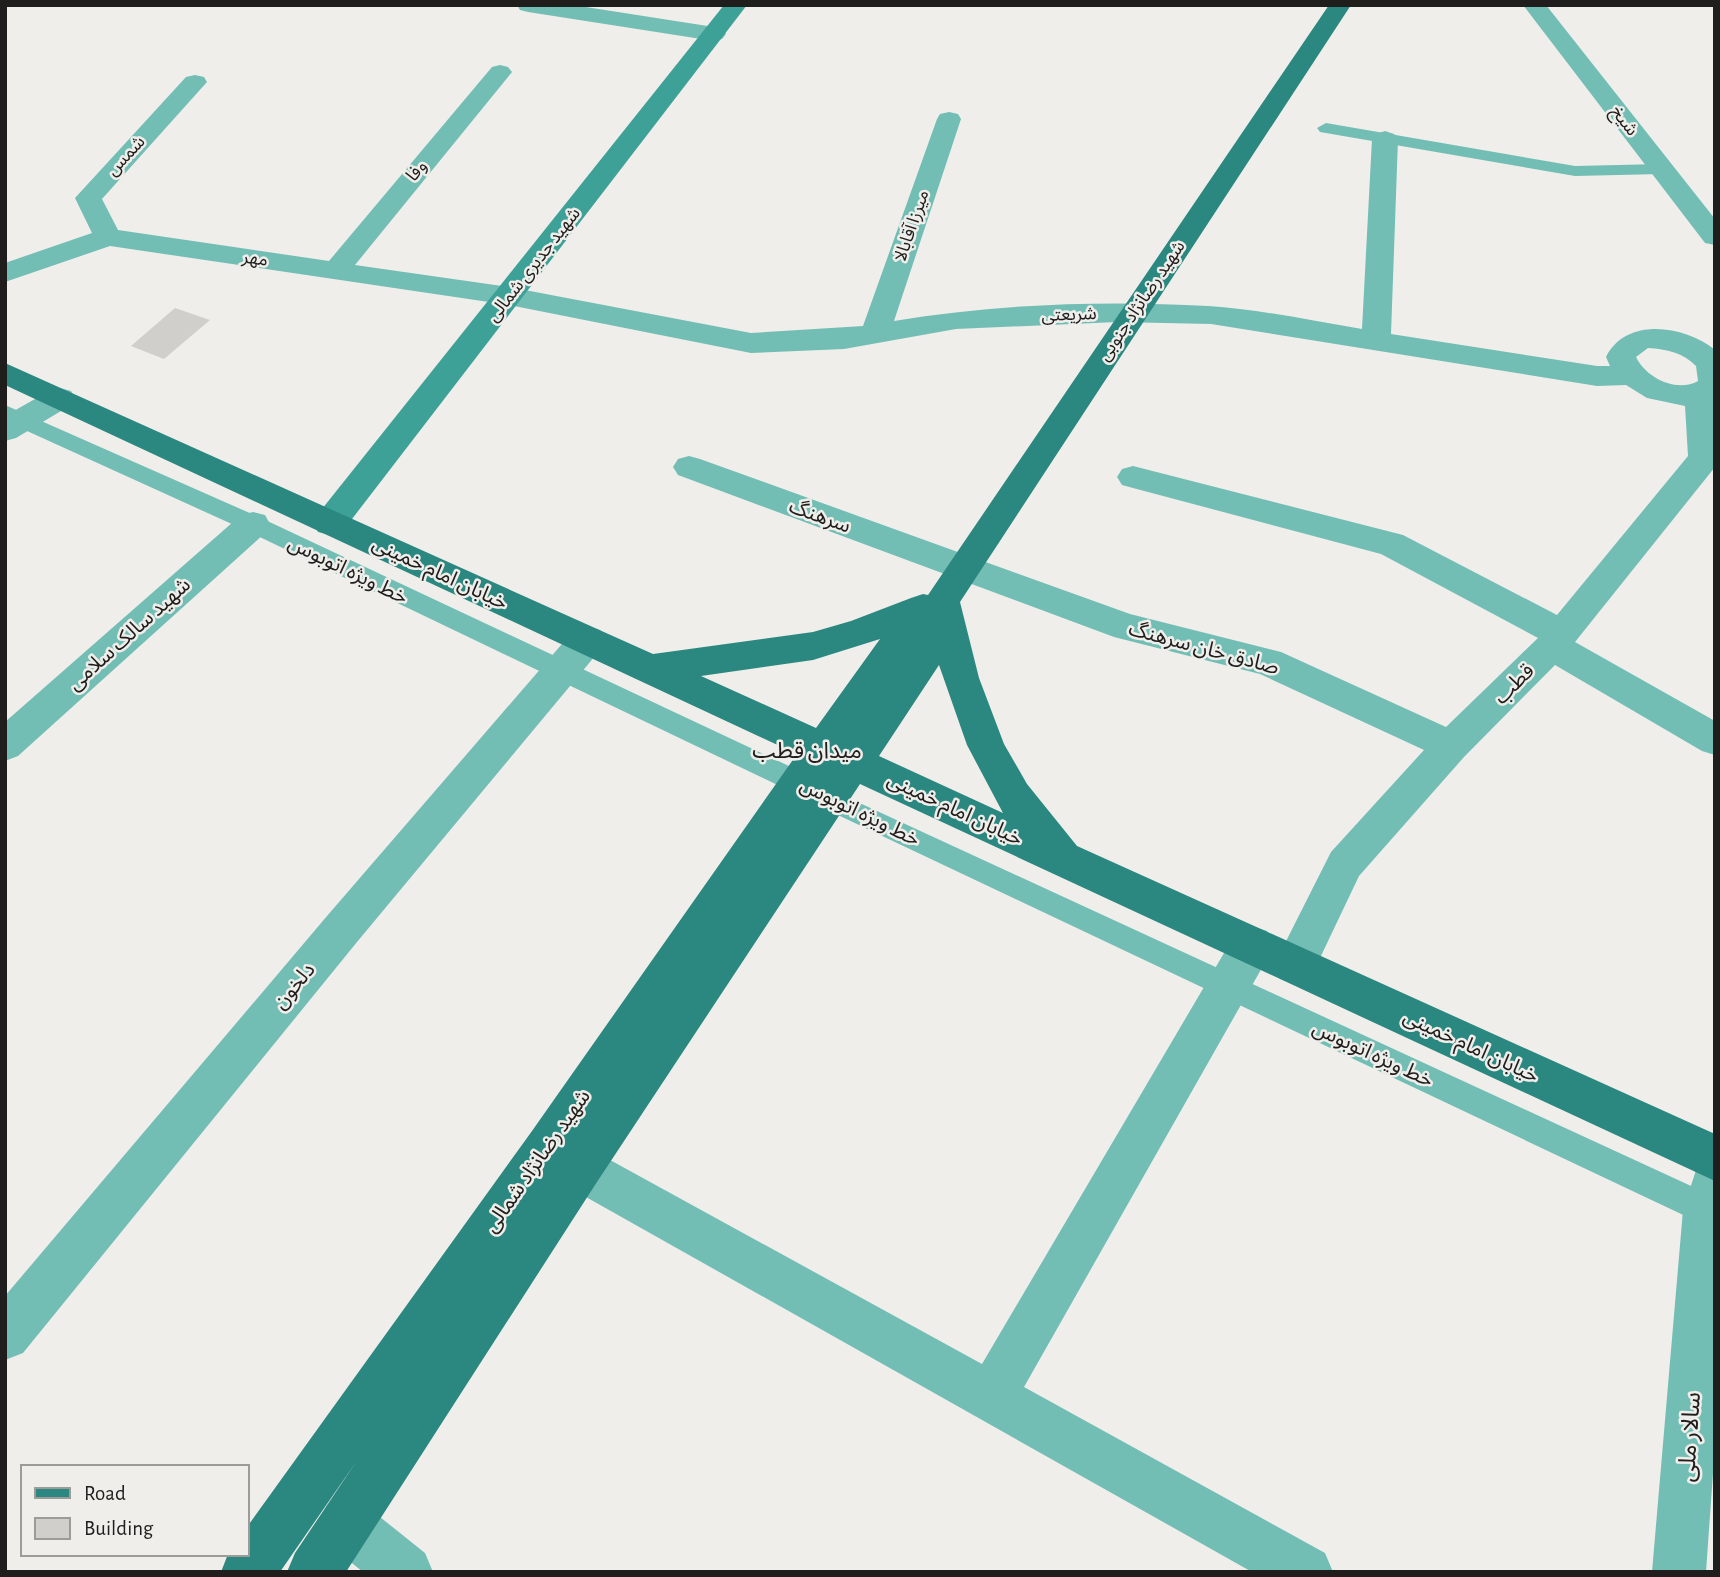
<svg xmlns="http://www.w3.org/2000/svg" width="1720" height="1577" font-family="'Alegreya Sans','Noto Sans Arabic',sans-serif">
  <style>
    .building { fill: #d1cfcb }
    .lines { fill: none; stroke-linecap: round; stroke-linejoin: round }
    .lane { fill: #72beb5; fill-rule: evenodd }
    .street { fill: #72beb5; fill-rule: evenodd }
    .secondary { fill: #3ea197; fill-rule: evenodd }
    .primary { fill: #2b8880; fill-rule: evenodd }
    .labels { text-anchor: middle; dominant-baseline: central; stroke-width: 5; stroke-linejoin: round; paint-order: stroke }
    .far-street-label { font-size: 18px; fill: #1f1e1c; stroke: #f0eeea }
    .street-label { font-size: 21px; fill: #1f1e1c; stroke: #f0eeea }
    .neighbourhood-label { font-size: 23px; fill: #1f1e1c; stroke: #f0eeea }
    .near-street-label { font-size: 24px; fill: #1f1e1c; stroke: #f0eeea }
  </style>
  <rect width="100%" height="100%" fill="#f0eeea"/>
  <path class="building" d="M175,308L210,320L164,359L131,346Z"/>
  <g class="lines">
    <path class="lane" d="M1326,123L1575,166L1661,164L1670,169L1661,174L1575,176L1320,132L1317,128Z
      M5,405L261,518L806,774L838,793L1715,1197V1230L840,816L820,809L788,790L245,530L5,421Z"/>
    <path class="street" d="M517,5H573L714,27L722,29L726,34L722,39L714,41L528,12L520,10Z
      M1523,5H1546L1715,219V245L1705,243Z
      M500,65L508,67L512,72L508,77L355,265L509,287L751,333L863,326L937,119L940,114L949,112L958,114L961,119L894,321C996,304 1104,300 1208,306C1259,309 1312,321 1362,329L1372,139L1376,134L1385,131L1394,134L1398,139L1391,334L1597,366H1610L1606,357C1626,317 1684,325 1715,350V467L1575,642L1715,721V755L1702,751L1555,665L1464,757L1359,876L1310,979L1295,984L1280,979L1274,965L1331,852L1424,750L1260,674L1114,637L678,475L673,467L678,459L689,456L700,459L1130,614L1281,652L1446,727L1538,638L1381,554L1133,488L1122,485L1117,477L1122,469L1133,466L1403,535L1557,615L1688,456L1685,406L1647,398L1626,385L1597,386L1211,324L1117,322L956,329L844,349L751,353L509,305L110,246L5,282V263L92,233L75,198L186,77L195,75L204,77L207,82L102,199L118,230L329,261L492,67ZM1648,348C1667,349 1683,353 1696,366L1698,381C1677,393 1646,378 1636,357Z
      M60,388L71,391L75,398L71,405L16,438L5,441V416L49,391Z
      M253,512L265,515L270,524L265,533L18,756L5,761V722L241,515Z
      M587,626L600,630L605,640L600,650L357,942L23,1353L5,1360V1296L327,916L574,630Z
      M1252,926L1267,931L1273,945L1267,959L1024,1387L1325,1553L1333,1572H1252L538,1170L531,1154L538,1138L554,1131L570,1138L982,1364L1237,931Z
      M1715,1154V1445L1706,1572H1652L1683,1210L1699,1161Z
      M346,1497L365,1505L425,1553L433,1572H363L327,1543L319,1524L327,1505Z"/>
    <path class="secondary" d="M724,5H747L342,532L330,535L318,532L313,523L318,514Z"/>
    <path class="primary" d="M1329,5H1351L960,602L979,678L1004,744L1027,784L1077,846L1715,1134V1181L860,784L595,1185L346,1572H287L295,1553L356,1462L280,1572H221L228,1554H247V1527L532,1131L797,754L5,385V363L653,654L813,632L851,621L911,598L923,594L928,595ZM880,639L816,728L701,676L813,660ZM939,665L967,745L1003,813L879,756Z"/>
  </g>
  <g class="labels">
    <g class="far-street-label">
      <text transform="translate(1624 121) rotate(52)">شیخ</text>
      <text transform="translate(126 156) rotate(-47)">شمس</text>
      <text transform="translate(417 171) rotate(-50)">وفا</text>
      <text transform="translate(912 226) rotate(-71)">میرزا آقابالا</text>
      <text transform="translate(255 259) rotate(8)">مهر</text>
      <text transform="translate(534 265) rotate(-52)">شهید جدیری شمالی</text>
      <text transform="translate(1142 301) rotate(-56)">شهید رضانژاد جنوبی</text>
      <text transform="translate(1069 315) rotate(-2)">شریعتی</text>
    </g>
    <g class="street-label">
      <text transform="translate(820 516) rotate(20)">سرهنگ</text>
      <text transform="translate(348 570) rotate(26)">خط ویژه اتوبوس</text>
      <text transform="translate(440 573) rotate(25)">خیابان امام خمینی</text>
      <text transform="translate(129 634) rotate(-42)">شهید سالک سلامی</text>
      <text transform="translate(1204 648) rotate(15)">صادق خان سرهنگ</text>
      <text transform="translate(1514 684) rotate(-45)">قطب</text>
      <text transform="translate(955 809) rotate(25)">خیابان امام خمینی</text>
      <text transform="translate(860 812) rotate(26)">خط ویژه اتوبوس</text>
      <text transform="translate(294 986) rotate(-50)">دلخون</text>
      <text transform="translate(1471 1046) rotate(25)">خیابان امام خمینی</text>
      <text transform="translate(1373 1054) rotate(25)">خط ویژه اتوبوس</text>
      <text transform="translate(537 1161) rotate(-55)">شهید رضانژاد شمالی</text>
    </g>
    <g class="neighbourhood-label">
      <text x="807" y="751">میدان قطب</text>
    </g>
    <g class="near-street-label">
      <text transform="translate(1690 1437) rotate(-86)">سالار ملی</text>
    </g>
  </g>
  <rect width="1720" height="1577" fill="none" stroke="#1f1e1c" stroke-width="14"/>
  <rect x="21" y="1465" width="228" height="91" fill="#f0eeea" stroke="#9c9b98" stroke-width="2"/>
  <rect x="35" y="1488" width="35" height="10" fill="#2b8880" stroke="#9c9b98" stroke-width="2"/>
  <text x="84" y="1500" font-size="21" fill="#1f1e1c">Road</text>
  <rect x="35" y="1518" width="35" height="21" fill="#d1cfcb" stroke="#9c9b98" stroke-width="2"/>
  <text x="84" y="1535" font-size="21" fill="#1f1e1c">Building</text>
</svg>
